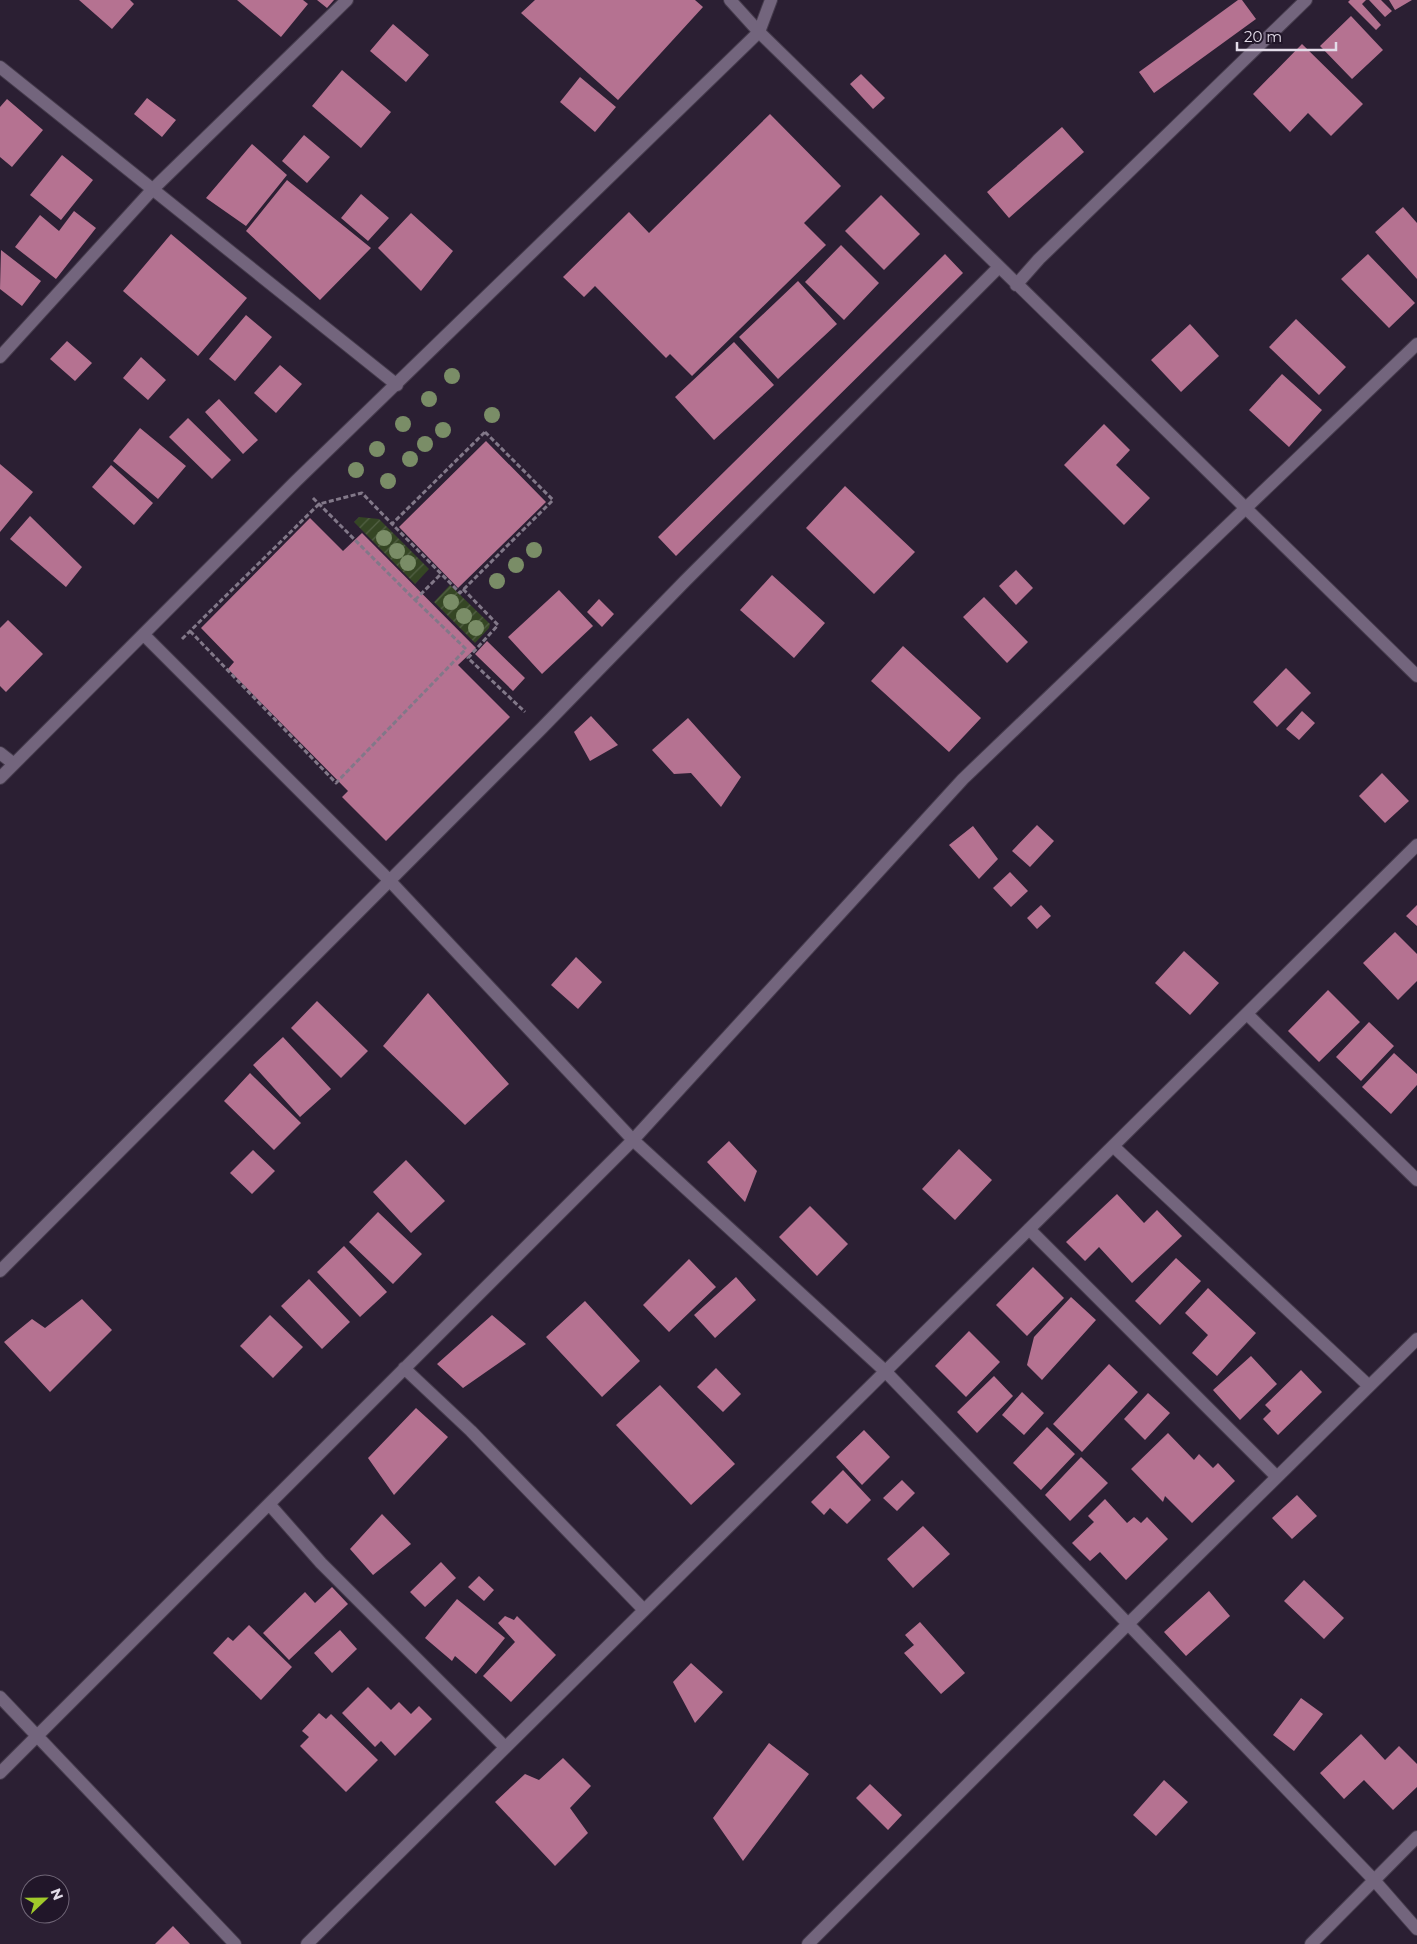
<svg xmlns="http://www.w3.org/2000/svg" width="1417" height="1944" font-family="Montserrat,sans-serif">
  <style>
    .garden { fill: url(#garden-furrows) }
    .building { fill: #b57291 }
    .lines { fill: none; stroke-linecap: round; stroke-linejoin: round }
    .minor-casing { stroke: #453b4c; stroke-width: 14 }
    .path { stroke: #827889; stroke-width: 3; stroke-dasharray: 5 2.5; stroke-linecap: butt }
    .minor { stroke: #73657d; stroke-width: 12 }
    .tree { fill: #7a8d67 }
  </style>
  <defs>
    <pattern id="garden-furrows" width="10" height="10" patternUnits="userSpaceOnUse" patternTransform="scale(1.25)"><rect width="10" height="10" fill="#354624"/><path d="M-1 1l2-2M0 10L10 0M9 11l2-2" fill="none" stroke="#526044"/></pattern>
  </defs>
  <rect width="100%" height="100%" fill="#2b1f33"/>
  <path class="garden" d="M359,517L379,519L429,569L415,584L354,522Z
    M450,585L490,624L489,628L475,643L434,602Z"/>
  <path class="building" d="M79,0H130L134,4L112,29Z
    M237,0H303L308,4L281,37Z
    M317,0H334L327,8Z
    M535,0H695L703,7L618,100L521,13Z
    M1238,0H1242L1256,19L1154,93L1139,72Z
    M1350,0H1366L1362,4L1381,25L1376,30L1348,2Z
    M1369,0H1381L1392,11L1385,17Z
    M1389,0H1412L1395,10Z
    M1351,16L1383,50L1352,79L1320,46Z
    M393,24L429,55L406,82L370,51Z
    M1302,44L1363,104L1331,136L1308,113L1290,132L1253,94Z
    M342,70L391,112L361,148L312,106Z
    M861,74L885,98L873,109L850,84Z
    M580,77L616,107L595,132L560,102Z
    M147,98L176,120L162,137L134,114Z
    M7,99L43,130L12,167L0,157V107Z
    M770,114L841,186L804,223L826,245L692,376L670,354L666,358L595,286L584,297L563,277L629,212L649,233Z
    M1062,127L1084,152L1009,218L987,192Z
    M304,135L330,157L307,183L282,161Z
    M252,144L287,175L246,226L206,198Z
    M62,155L93,180L61,220L30,195Z
    M287,180L371,248L320,300L246,231Z
    M361,194L389,218L368,241L341,218Z
    M881,195L920,234L884,270L845,231Z
    M1403,207L1417,223V279L1375,232Z
    M74,211L96,228L56,279L15,247L40,215L59,231Z
    M411,213L453,251L421,291L378,248Z
    M171,234L247,298L198,356L123,291Z
    M841,245L879,283L844,320L805,282Z
    M1,250L41,281L22,306L0,289Z
    M945,254L963,273L676,556L658,537Z
    M1368,254L1415,303L1389,328L1341,279Z
    M798,281L837,324L778,379L739,337Z
    M246,315L272,337L235,381L209,359Z
    M1296,319L1346,367L1319,395L1269,347Z
    M1190,324L1219,356L1181,392L1151,360Z
    M67,341L92,363L75,381L50,359Z
    M734,342L774,385L714,440L675,397Z
    M141,357L166,380L148,400L123,378Z
    M280,365L302,384L276,413L254,393Z
    M1282,374L1322,410L1289,447L1249,410Z
    M219,399L258,440L243,454L205,412Z
    M188,418L231,460L212,479L169,437Z
    M1104,424L1130,450L1116,465L1150,498L1124,525L1064,465Z
    M140,428L186,466L158,499L113,461Z
    M486,441L546,502L458,588L399,527Z
    M0,464L33,492L0,532Z
    M111,465L153,503L134,525L92,487Z
    M845,486L915,552L874,594L806,528Z
    M30,516L82,567L66,587L10,539Z
    M310,518L343,551L362,533L476,648L458,665L510,717L386,841L342,797L348,791L228,669L234,662L201,628Z
    M1016,570L1033,588L1016,605L999,586Z
    M772,575L825,623L794,658L740,610Z
    M559,590L593,626L542,674L508,637Z
    M984,597L1028,642L1007,663L963,617Z
    M599,599L614,614L602,627L587,612Z
    M8,620L43,654L6,692L0,686V628Z
    M487,641L525,678L513,691L475,654Z
    M903,646L981,718L949,752L871,681Z
    M1286,668L1311,693L1277,727L1253,702Z
    M1302,711L1315,723L1299,740L1286,729Z
    M591,716L618,745L590,761L574,732Z
    M688,718L741,777L721,807L691,773L674,774L652,750Z
    M1382,773L1409,801L1385,823L1359,796Z
    M1037,825L1054,841L1030,867L1012,851Z
    M973,826L998,859L979,879L949,845Z
    M1010,872L1028,891L1011,907L993,888Z
    M1041,905L1051,916L1037,929L1027,918Z
    M1417,905V926L1406,916Z
    M1395,932L1417,954V981L1398,1000L1363,963Z
    M1184,951L1219,983L1190,1015L1155,983Z
    M576,957L602,982L578,1009L551,985Z
    M1328,990L1360,1022L1319,1062L1288,1031Z
    M428,993L509,1084L465,1125L383,1046Z
    M317,1001L368,1051L341,1078L291,1028Z
    M1369,1022L1394,1046L1361,1081L1336,1057Z
    M283,1037L331,1089L300,1117L253,1065Z
    M1394,1053L1417,1074V1085L1391,1114L1362,1087Z
    M250,1073L301,1123L274,1150L224,1101Z
    M729,1141L757,1171L745,1202L707,1162Z
    M959,1149L992,1180L955,1220L922,1189Z
    M253,1150L275,1171L252,1194L230,1173Z
    M406,1160L445,1201L411,1233L373,1192Z
    M1117,1194L1144,1223L1157,1210L1182,1236L1132,1283L1099,1247L1085,1261L1066,1242Z
    M810,1206L848,1244L817,1276L779,1237Z
    M378,1212L422,1254L393,1284L349,1242Z
    M344,1246L387,1292L360,1317L317,1272Z
    M1176,1258L1201,1281L1160,1325L1135,1301Z
    M689,1259L716,1287L669,1332L643,1305Z
    M1033,1267L1064,1298L1027,1336L996,1305Z
    M736,1277L756,1300L715,1338L694,1315Z
    M309,1279L350,1322L322,1349L281,1306Z
    M1208,1288L1256,1333L1217,1376L1192,1353L1208,1335L1185,1313Z
    M1071,1297L1096,1320L1042,1380L1027,1365L1034,1337Z
    M82,1299L112,1330L50,1392L4,1342L32,1319L45,1328Z
    M585,1301L640,1361L602,1397L546,1337Z
    M270,1315L303,1347L273,1378L240,1346Z
    M492,1315L526,1344L463,1388L437,1364Z
    M969,1331L1000,1362L966,1397L935,1366Z
    M1251,1356L1277,1384L1240,1420L1213,1390Z
    M1109,1364L1138,1392L1082,1452L1053,1424Z
    M716,1368L741,1394L723,1412L697,1387Z
    M1301,1370L1322,1392L1278,1435L1263,1419L1271,1411L1265,1405Z
    M994,1376L1013,1396L977,1433L957,1412Z
    M660,1385L735,1464L691,1505L616,1425Z
    M1022,1392L1044,1413L1024,1435L1002,1415Z
    M1148,1393L1170,1413L1145,1440L1124,1419Z
    M416,1408L448,1437L394,1495L368,1458Z
    M1047,1427L1075,1454L1041,1490L1013,1463Z
    M864,1430L890,1457L862,1485L836,1457Z
    M1168,1433L1194,1460L1199,1454L1213,1468L1218,1463L1235,1481L1192,1523L1165,1496L1163,1502L1131,1469Z
    M1081,1457L1108,1483L1070,1521L1045,1495Z
    M843,1470L871,1500L847,1524L830,1508L824,1515L811,1502Z
    M902,1480L915,1493L897,1511L883,1498Z
    M1297,1495L1317,1516L1292,1539L1272,1518Z
    M1105,1499L1127,1523L1134,1517L1141,1523L1147,1517L1168,1539L1126,1580L1100,1552L1090,1561L1072,1543L1094,1522L1088,1516Z
    M382,1514L411,1544L373,1575L350,1549Z
    M923,1526L950,1554L913,1588L887,1559Z
    M441,1562L456,1578L425,1607L410,1592Z
    M479,1576L494,1590L484,1601L468,1587Z
    M1304,1580L1344,1618L1324,1639L1284,1601Z
    M332,1587L348,1604L289,1660L263,1633L305,1592L315,1603Z
    M1209,1591L1230,1616L1186,1656L1164,1632Z
    M457,1599L505,1638L476,1674L455,1656L452,1661L425,1638Z
    M505,1616L514,1620L517,1616L556,1655L511,1702L483,1676L515,1642L498,1623Z
    M920,1622L965,1673L941,1694L904,1653L914,1645L905,1635Z
    M249,1625L292,1667L261,1700L213,1653L228,1637L233,1641Z
    M340,1630L357,1649L332,1673L314,1653Z
    M691,1663L723,1692L695,1723L673,1682Z
    M368,1687L391,1710L399,1702L411,1714L419,1706L432,1719L395,1756L381,1741L375,1747L342,1713Z
    M1301,1698L1323,1714L1294,1751L1273,1735Z
    M319,1713L326,1719L331,1714L378,1760L346,1792L300,1746L309,1737L302,1731Z
    M1361,1734L1385,1760L1399,1746L1417,1764V1787L1393,1810L1364,1780L1344,1799L1320,1773Z
    M769,1743L809,1774L743,1861L713,1818Z
    M563,1758L591,1786L570,1808L588,1833L555,1866L495,1802L525,1774L539,1780Z
    M1164,1780L1188,1802L1156,1836L1133,1815Z
    M870,1784L902,1815L888,1830L856,1798Z
    M173,1926L190,1944H155Z"/>
  <g class="lines">
    <defs>
      <path id="minor" d="M730,0L759,32C978,247 1199,460 1417,676
        M0,67L397,385
        M1016,285L1039,259L1306,0
        M0,357L152,190L347,0
        M144,635L389,880L633,1140L885,1371L1374,1880L1417,1929
        M0,753L14,764
        M0,778L296,481L759,32L771,0
        M1247,1014L1417,1180
        M1113,1146L1369,1386
        M1029,1229L1277,1477
        M0,1271L542,728L685,581L998,268
        M404,1368L471,1431L644,1610
        M269,1504L321,1563L505,1747
        M0,1697L235,1944
        M0,1773L633,1140L963,779L1417,344
        M307,1944L1417,845
        M808,1944L1128,1624L1417,1339
        M1311,1944L1417,1837"/>
    </defs>
    <use href="#minor" class="minor-casing"/>
    <path class="path" d="M485,432L553,500L460,593L392,524Z
      M463,589L498,625L468,658L525,712
      M415,600L441,574
      M190,631L336,783L466,649L415,600L312,497
      M182,639L319,504L362,493L392,524"/>
    <use href="#minor" class="minor"/>
  </g>
  <g class="tree">
    <circle cx="452" cy="376" r="8"/>
    <circle cx="429" cy="399" r="8"/>
    <circle cx="492" cy="415" r="8"/>
    <circle cx="403" cy="424" r="8"/>
    <circle cx="443" cy="430" r="8"/>
    <circle cx="425" cy="444" r="8"/>
    <circle cx="377" cy="449" r="8"/>
    <circle cx="410" cy="459" r="8"/>
    <circle cx="356" cy="470" r="8"/>
    <circle cx="388" cy="481" r="8"/>
    <circle cx="384" cy="538" r="8"/>
    <circle cx="534" cy="550" r="8"/>
    <circle cx="397" cy="551" r="8"/>
    <circle cx="408" cy="563" r="8"/>
    <circle cx="516" cy="565" r="8"/>
    <circle cx="497" cy="581" r="8"/>
    <circle cx="451" cy="602" r="8"/>
    <circle cx="464" cy="616" r="8"/>
    <circle cx="476" cy="628" r="8"/>
  </g>
  <g transform="translate(45 1899) rotate(68)"><circle r="24" fill="#211629" stroke="#6f6576"/>
  <path d="M0-4L9 19L0 12L-9 19Z" fill="#a1c92a"/>
  <text y="-8" font-size="14" font-weight="bold" text-anchor="middle" fill="#e3dce9">N</text>
  </g>
  <path d="M1237 42v8h99v-8" fill="none" stroke="#e3dce9" stroke-width="2.5"/>
  <text x="1244" y="42" font-size="15" fill="#e3dce9" stroke="#211629" stroke-width="4" paint-order="stroke">20 m</text>
</svg>
